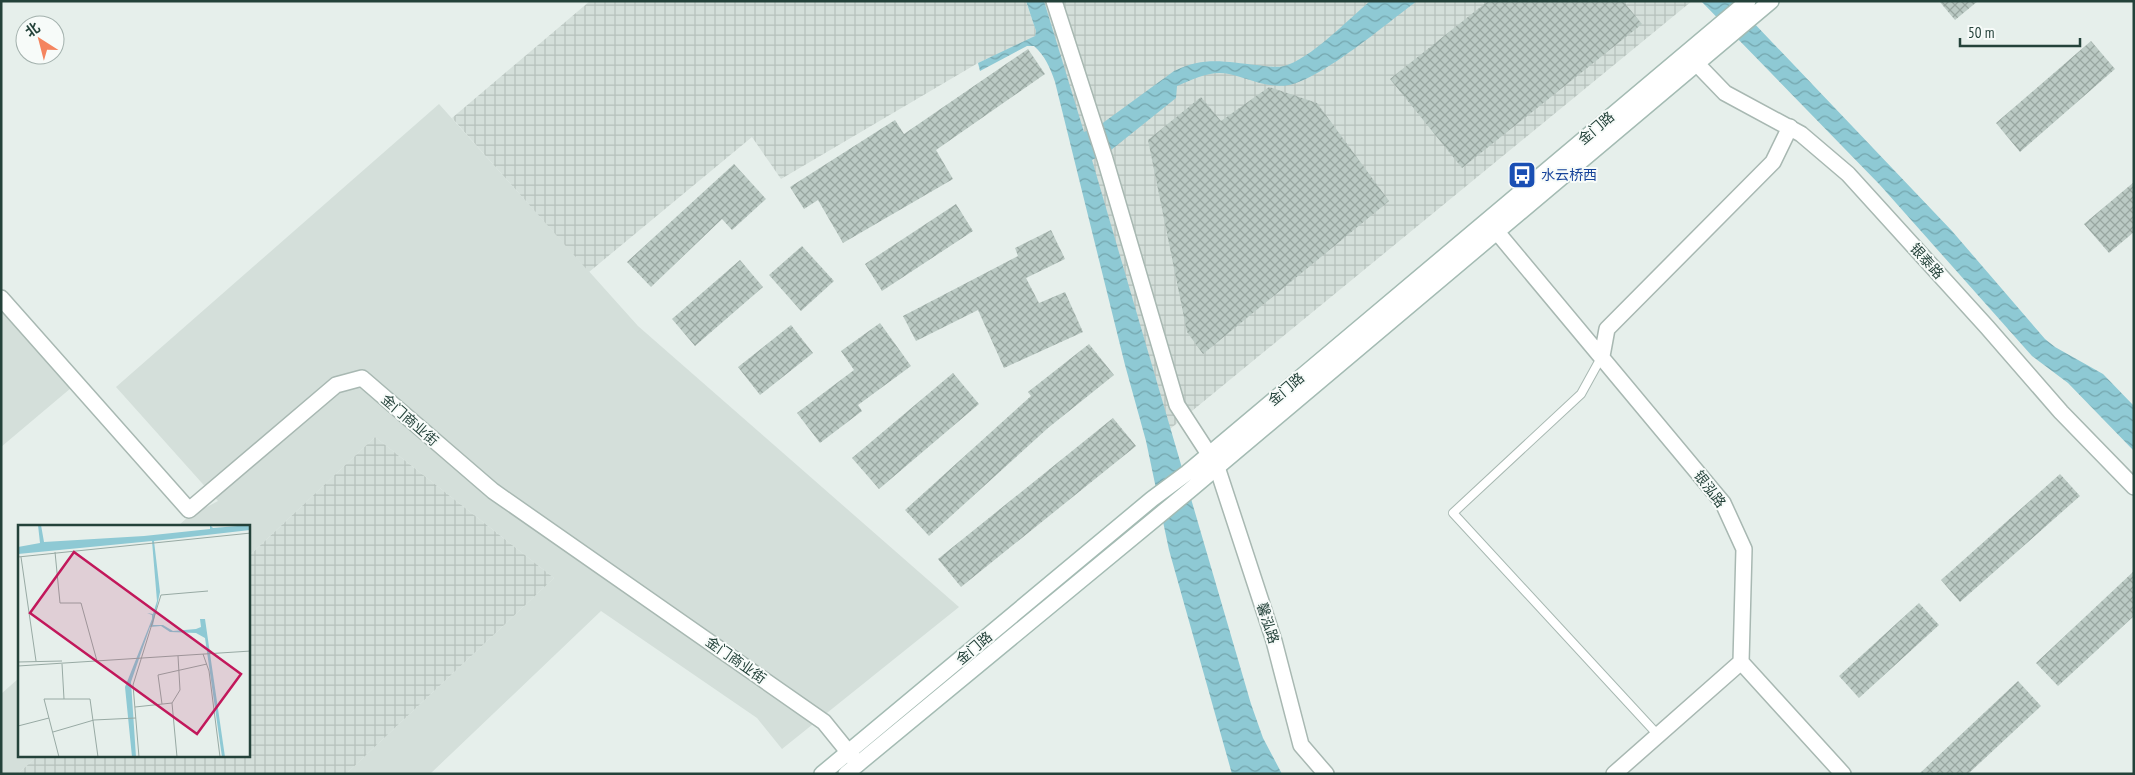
<svg xmlns="http://www.w3.org/2000/svg" width="2135" height="775" font-family="'PT Sans Narrow','Noto Sans SC',sans-serif">
  <style>
    .built { fill: #d4dfda }
    .industrial { fill: url(#industrial-grid) }
    .water { fill: url(#water-waves) }
    .building { fill: url(#building-cross-hatch) }
    .lines { fill: none; stroke-linecap: round; stroke-linejoin: round }
    .service-casing { stroke: #a8b8b2; stroke-width: 10 }
    .minor-casing { stroke: #a8b8b2; stroke-width: 18 }
    .tertiary-casing { stroke: #a8b8b2; stroke-width: 18 }
    .secondary-casing { stroke: #a4bbb3; stroke-width: 18 }
    .service { stroke: #fff; stroke-width: 8 }
    .minor { stroke: #fff; stroke-width: 15 }
    .tertiary { stroke: #fff; stroke-width: 15 }
    .secondary { stroke: #fff; stroke-width: 15 }
    .labels { text-anchor: middle; dominant-baseline: central; stroke-width: 4; stroke-linejoin: round; paint-order: stroke }
    .street-label { font-size: 14px; fill: #24423a; stroke: #f7fbf9 }
    .transit-label { font-size: 14px; fill: #164399; stroke: #f7fbf9; text-anchor: start }
    .inset-road { fill: none; stroke: #98aaa4; stroke-width: 1 }
    .view { fill: #c2185b; fill-opacity: 0.15; stroke: #c2185b; stroke-width: 2.5 }
    .inset-edge { fill: none; stroke: #24423a; stroke-width: 2.5 }
  </style>
  <defs>
    <pattern id="industrial-grid" width="8" height="8" patternUnits="userSpaceOnUse" patternTransform="scale(1.25)"><rect width="8" height="8" fill="#d4dfda"/><path d="M0 4h8M4 0v8" fill="none" stroke="#b6c1bc"/></pattern>
    <pattern id="water-waves" width="16" height="10" patternUnits="userSpaceOnUse" patternTransform="scale(1.25)"><rect width="16" height="10" fill="#8ec9d4"/><path d="M0 5q4-4 8 0t8 0" fill="none" stroke="#74a5ad"/></pattern>
    <pattern id="building-cross-hatch" width="8" height="8" patternUnits="userSpaceOnUse" patternTransform="scale(1.25)"><rect width="8" height="8" fill="#bbcac4"/><path d="M0 0l8 8M0 8l8-8" fill="none" stroke="#98a6a0"/></pattern>
  </defs>
  <rect width="100%" height="100%" fill="#e6efeb"/>
  <path class="built" d="M439,104L638,326L959,607L782,749L757,718L601,611L430,774H346L554,578L375,437L249,556V526H178L188,517L218,501L116,387Z
    M1,309L71,388L1,447Z
    M19,678V756H37L18,774H1V694Z"/>
  <path class="industrial" d="M590,1H1026L1036,31L1035,36L1031,39L978,63L781,179L752,137L589,272L452,118Z
    M1044,1H1692L1170,429Z
    M375,437L554,578L346,774H18L37,756H249V556Z"/>
  <path class="water" d="M1026,1H1044L1084,132L1100,125L1174,71C1205,56 1225,62 1257,65C1265,66 1276,68 1284,66C1309,60 1349,19 1370,1H1417C1387,23 1323,78 1289,85C1268,89 1248,78 1229,74C1211,70 1194,79 1177,86L1176,98L1111,150L1092,160L1251,704L1263,738L1282,774H1232L1169,550L1146,441L1125,365L1055,82C1050,67 1045,56 1034,46H1027L980,71L978,63L1035,36L1036,31Z
    M1701,1H1736L1751,20L1952,231L2045,339L2055,347L2103,374L2134,406V451L2068,383L2032,356L1880,185Z"/>
  <path class="building" d="M1488,1H1623L1642,24L1462,168L1390,79Z
    M1939,1H1978L1955,20Z
    M2091,41L2115,69L2020,152L1996,123Z
    M1028,49L1045,74L936,150L953,179L843,243L818,200L804,209L790,187L895,120L904,134Z
    M1269,87L1317,103L1389,201L1203,354L1187,332L1148,140L1201,97L1221,121Z
    M734,164L766,199L732,230L722,219L651,287L627,262Z
    M2134,182V232L2109,253L2084,224Z
    M956,204L973,231L882,291L865,264Z
    M1051,230L1065,259L1026,278L1039,303L1065,292L1083,332L1004,368L978,310L916,341L903,316L1018,256L1015,248Z
    M802,246L834,281L801,311L769,275Z
    M740,260L763,287L695,346L672,319Z
    M880,323L911,366L858,405L862,411L820,443L797,413L854,370L841,351Z
    M791,325L813,353L760,395L738,367Z
    M1089,344L1114,375L1048,428L929,536L905,510L1031,396L1028,392Z
    M953,373L979,404L879,489L852,458Z
    M1113,418L1136,446L961,587L938,559Z
    M2060,474L2080,496L1960,602L1941,580Z
    M2134,571V616L2058,686L2036,663Z
    M1919,603L1939,625L1859,698L1839,676Z
    M2018,681L2041,706L1968,774H1919Z"/>
  <g class="lines">
    <defs>
      <path id="service" d="M1602,356L1581,394L1453,513L1658,735"/>
      <path id="minor" d="M1054,1L1105,159L1177,405L1216,465
        M1497,232L1723,503L1744,549L1741,662L1843,774
        M1,298L189,510L336,385L362,378L493,491L824,722L858,764
        M1602,356L1607,329L1773,162L1790,127
        M1614,774L1741,662"/>
      <path id="tertiary" d="M1697,64L1725,93L1801,134L1848,174L1987,327L2061,412L2134,487
        M1217,467L1274,641L1301,745L1326,774"/>
      <path id="secondary" d="M822,774L1152,499L1187,473L1748,1
        M846,774L1190,490L1771,1"/>
    </defs>
    <use href="#service" class="service-casing"/>
    <use href="#minor" class="minor-casing"/>
    <use href="#tertiary" class="tertiary-casing"/>
    <use href="#secondary" class="secondary-casing"/>
    <use href="#service" class="service"/>
    <use href="#minor" class="minor"/>
    <use href="#tertiary" class="tertiary"/>
    <use href="#secondary" class="secondary"/>
  </g>
  <defs>
    <symbol id="bus-square" viewBox="-11 -11 22 22"><rect x="-9" y="-9" width="18" height="18" rx="4" fill="#1a4fb4" stroke="#f7fbf9"/><path d="M-5-6H5V4H4V6H2V4H-2V6H-4V4H-5ZM-3.5-4V0h7V-4ZM-3.5 1.2v1.5H-2V1.2ZM2 1.2v1.5H3.5V1.2Z" fill="#fff"/></symbol>
  </defs>
  <g fill-rule="evenodd">
    <use href="#bus-square" x="1506" y="159" width="32" height="32"/>
  </g>
  <g class="labels">
    <g class="street-label">
      <text transform="translate(1596 128) rotate(-40)">金门路</text>
      <text transform="translate(1927 261) rotate(48)">银泰路</text>
      <text transform="translate(1286 389) rotate(-40)">金门路</text>
      <text transform="translate(410 420) rotate(41)">金门商业街</text>
      <text transform="translate(1710 489) rotate(53)">银泓路</text>
      <text transform="translate(1268 623) rotate(72)">馨泓路</text>
      <text transform="translate(974 648) rotate(-40)">金门路</text>
      <text transform="translate(736 660) rotate(35)">金门商业街</text>
    </g>
    <g class="transit-label">
      <text x="1541" y="175">水云桥西</text>
    </g>
  </g>
  <g transform="translate(18 525)">
    <rect width="232" height="232" fill="#e6efeb"/>
    <path d="M20,0H23L26,17L126,11L192,4V0L195,3L232,0V5L136,16L142,67L135,100H145L155,106L178,104L183,102L182,94H187L207,232H204L187,113L178,108L152,107L143,101L132,102L113,157L118,232H114L107,162L134,94V90L129,88L135,89L139,76L134,16L0,29V22L22,18Z" fill="#8ec9d4"/>
    <path class="inset-road" d="M37,27L42,78H63L79,136M0,32L233,8M3,32L18,136M185,129L191,146L202,232M0,137L44,136M44,139L46,174M0,141L233,126M144,179L140,150L189,139M117,182L154,178M0,201L31,193M35,207L76,195L118,193M41,232L26,174H72L80,232M121,232L115,160L143,70L190,66M159,232L154,178L162,165L160,131"/>
    <path class="view" d="M56,27L223,149L179,209L12,88Z"/>
    <rect width="232" height="232" class="inset-edge"/>
  </g>
  <rect width="2135" height="775" fill="none" stroke="#24423a" stroke-width="5"/>
  <g transform="translate(40 40) rotate(324)"><circle r="24" fill="#f7fbf9" stroke="#a3b1ad"/>
  <path d="M0-4L9 19L0 12L-9 19Z" fill="#f4845f"/>
  <text y="-8" font-size="14" font-weight="bold" text-anchor="middle" fill="#24423a">北</text>
  </g>
  <path d="M1960 38v8h120v-8" fill="none" stroke="#24423a" stroke-width="2.5"/>
  <text x="1968" y="38" font-size="15" fill="#24423a" stroke="#f7fbf9" stroke-width="4" paint-order="stroke">50 m</text>
</svg>
